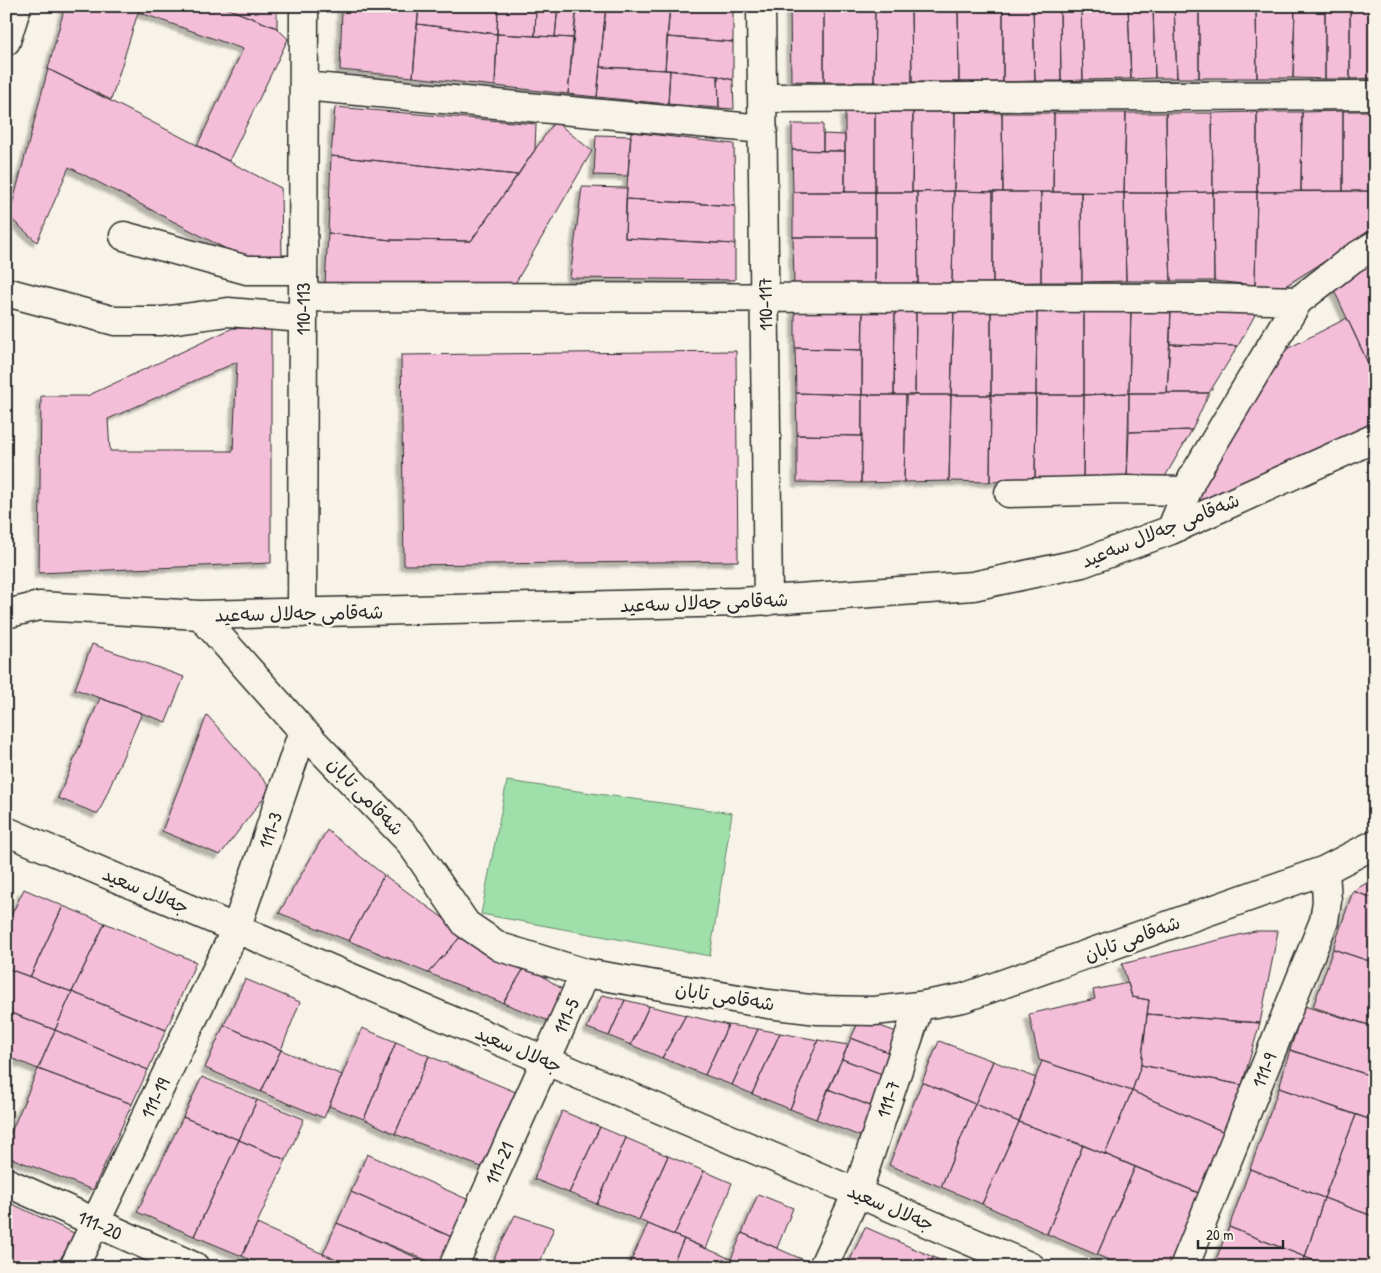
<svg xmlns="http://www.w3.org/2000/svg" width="1381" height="1273" font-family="'Patrick Hand','Playpen Sans Arabic',sans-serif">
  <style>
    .green { fill: #9fe0aa; stroke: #65866a }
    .building { fill: #f4bed8; stroke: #2b2b2b; fill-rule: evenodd; filter: url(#shadow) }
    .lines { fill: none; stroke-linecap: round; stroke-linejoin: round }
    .minor-casing { stroke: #2b2b2b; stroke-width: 31 }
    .major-casing { stroke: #2b2b2b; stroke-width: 31 }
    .minor { stroke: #f7f3e8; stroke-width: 28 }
    .major { stroke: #f7f3e8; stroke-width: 28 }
    .labels { text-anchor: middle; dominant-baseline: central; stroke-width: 5; stroke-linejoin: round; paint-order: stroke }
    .street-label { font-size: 19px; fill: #2b2b2b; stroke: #f7f3e8 }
  </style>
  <defs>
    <filter id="shadow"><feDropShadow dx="-4.5" dy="4.5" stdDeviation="1" flood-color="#0004"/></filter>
  </defs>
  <rect width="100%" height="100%" fill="#f7f3e8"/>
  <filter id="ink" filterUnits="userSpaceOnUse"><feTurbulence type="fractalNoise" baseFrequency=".02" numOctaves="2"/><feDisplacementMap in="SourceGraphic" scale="10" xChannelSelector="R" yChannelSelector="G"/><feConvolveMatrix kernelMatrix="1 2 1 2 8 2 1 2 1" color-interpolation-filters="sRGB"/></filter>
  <g filter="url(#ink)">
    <path class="green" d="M507,781L732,813L710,956L481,914Z"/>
    <path class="building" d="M65,6H140L111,100L48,69Z
      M140,6H221L277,28L288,39L229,161L197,146L243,49L138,12Z
      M221,6H277V28Z
      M342,6H419L413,77L340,70Z
      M419,6H498L497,34L417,24Z
      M498,6H536L535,36L497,34Z
      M536,6H558L555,37L535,36Z
      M558,6H577L573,38L555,37Z
      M577,6H606L597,97L568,94Z
      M606,6H670L665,70L600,67Z
      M670,6L733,8V42L667,37Z
      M790,6H824V82L791,81Z
      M824,6H875L874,82H824Z
      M875,6H911L912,82H874Z
      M911,6H958L959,82H912Z
      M958,6H1003V82H959Z
      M1003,6H1033L1035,81L1003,82Z
      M1033,6H1060L1061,81H1035Z
      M1060,6H1081L1083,80L1061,81Z
      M1081,6H1128L1131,79L1083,80Z
      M1128,6H1153L1155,78L1131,79Z
      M1153,6H1174L1177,78H1155Z
      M1174,6H1199V78H1177Z
      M1199,6H1256L1257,78H1199Z
      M1256,6H1295L1293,78H1257Z
      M1295,6H1325V79L1293,78Z
      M1325,6H1350V79H1325Z
      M1350,6H1375V78L1350,79Z
      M417,24L497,34L495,86L413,77Z
      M497,34L573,38L568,94L495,86Z
      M667,37L733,42V80L718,76L665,70Z
      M600,67L670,70L668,104L597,97Z
      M48,69L281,188L282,260L255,264L69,167L37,242L9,217Z
      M670,70L718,76L719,108L668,104Z
      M718,76L733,80L734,109L719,108Z
      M335,107L536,124L535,150L518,175L331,156Z
      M1343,111H1375V191H1343Z
      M1343,111V191H1301L1302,112Z
      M845,112H875V192H845Z
      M875,112H913L912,192H875Z
      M913,112H955L954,191L912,192Z
      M955,112L1002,113L1003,192L954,191Z
      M1257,112H1302L1301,191L1257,192Z
      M1257,112V192H1213L1212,113Z
      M1002,113H1054L1053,192H1003Z
      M1054,113H1126L1124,193L1053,192Z
      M1126,113H1166L1167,193H1124Z
      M1166,113H1212L1213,192L1167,193Z
      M555,121L592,151L513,287L325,284L328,233L391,240L471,241Z
      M792,124H823V151L792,150Z
      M631,132L734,144L735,206L626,199Z
      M823,134L845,135V151H823Z
      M596,135L631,136L628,176L594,175Z
      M792,150L845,151V192H793Z
      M331,156L518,175L471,241L391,240L328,233Z
      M582,187L627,188L625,238L735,244V280L570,278Z
      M954,191L993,192V283H952Z
      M954,191L952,283L918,284L917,192Z
      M1375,191V230L1285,286L1255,285L1257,192Z
      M793,192H875V237H793Z
      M875,192H917L918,284L875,285Z
      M993,192H1041V282L993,283Z
      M1041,192H1081L1082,282H1041Z
      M1081,192L1124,193L1126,281L1082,282Z
      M1213,192L1214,281H1171L1167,193Z
      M1213,192H1257L1255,285L1214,281Z
      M1124,193H1167L1171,281H1126Z
      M626,199L735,206V244L625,238Z
      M793,237H875V285L794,286Z
      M1375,262V378L1332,286Z
      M795,309L863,310L862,350L795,348Z
      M863,310H895L894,395H862Z
      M895,310H916L915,395H894Z
      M916,310H954L951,395H915Z
      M954,310H991V395H951Z
      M991,310H1037L1036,395H991Z
      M1037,310H1084V395H1036Z
      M1084,310H1131L1129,393L1084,395Z
      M1131,310H1171L1167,393H1129Z
      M1171,310L1256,313L1238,346L1170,344Z
      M1347,318L1375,378V425L1196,505L1207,475L1277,354Z
      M233,328L271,329V563L39,573L41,396H87ZM237,362L233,451H110L108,419Z
      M1170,344L1238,346L1209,393H1167Z
      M795,348L862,350V395L796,393Z
      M736,351L738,561L404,565L401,355Z
      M796,393L862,395V436L797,435Z
      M1129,393H1209L1192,430L1129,432Z
      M1129,393L1127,480H1083L1084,395Z
      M862,395H906L904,482L861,483Z
      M906,395H951L949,481L904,482Z
      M951,395H991L990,482L949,481Z
      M991,395H1036L1035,480L990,482Z
      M1036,395H1084L1083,480H1035Z
      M1192,430L1163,480H1127L1129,432Z
      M797,435L862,436L861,483L797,482Z
      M92,644L184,677L166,722L75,689Z
      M100,698L142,713L98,814L58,798Z
      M207,715L271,788L220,855L162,831Z
      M327,830L384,875L349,941L279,913Z
      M384,875L464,933L428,973L349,941Z
      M1375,878V899L1353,891Z
      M24,889L63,906L30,977L6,968V926Z
      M1353,891L1375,899V963L1333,949Z
      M63,906L105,923L72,992L30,977Z
      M105,923L196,962L166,1030L72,992Z
      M1255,931H1278L1260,1023L1147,1014L1149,1000L1132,997L1122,964Z
      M464,933L526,965L503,1003L428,973Z
      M1333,949L1375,963V1027L1313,1007Z
      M526,965L568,993L549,1021L503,1003Z
      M6,968L72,992L55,1030L6,1011Z
      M245,979L300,1002L281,1050L224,1025Z
      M1128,983L1132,997L1149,1000L1141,1065L1132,1091L1039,1060L1029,1014L1095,999L1093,990Z
      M72,992L166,1030L148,1070L55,1030Z
      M602,995L625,1000L609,1036L587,1028Z
      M625,1000L649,1006L631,1045L609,1036Z
      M649,1006L686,1015L662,1058L631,1045Z
      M1304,1006L1375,1027V1077L1290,1050Z
      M6,1011L55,1030L38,1069L6,1056Z
      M1147,1014L1260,1023L1242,1085L1141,1065Z
      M686,1015L728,1025L705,1075L662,1058Z
      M860,1019L908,1036L898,1056L851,1038Z
      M224,1025L281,1050L261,1092L205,1068Z
      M728,1025L758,1029L732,1085L705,1075Z
      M362,1028L396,1042L364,1119L329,1106Z
      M758,1029L780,1033L752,1094L732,1085Z
      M55,1030L148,1070L132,1104L38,1069Z
      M780,1033L818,1040L790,1109L752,1094Z
      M851,1038L898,1056L890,1077L842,1059Z
      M818,1040L848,1045L816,1119L790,1109Z
      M939,1041L993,1061L975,1104L922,1082Z
      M396,1042L429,1056L395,1134L364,1119Z
      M281,1050L342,1075L324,1118L261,1092Z
      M1290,1050L1375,1077V1121L1279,1088Z
      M429,1056L518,1093L484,1168L395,1134Z
      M842,1059L890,1077L878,1109L828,1089Z
      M993,1061L1036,1078L1019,1122L975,1104Z
      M1042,1061L1132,1091L1105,1154L1019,1122Z
      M1141,1065L1242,1085L1224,1132L1132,1091Z
      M38,1069L132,1104L93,1190L6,1156V1144Z
      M202,1077L257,1100L239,1140L183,1117Z
      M922,1082L975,1104L941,1187L889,1165Z
      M1279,1088L1356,1115L1324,1198L1250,1169Z
      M828,1089L878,1109L865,1138L816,1119Z
      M1132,1091L1224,1132L1199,1193L1105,1154Z
      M257,1100L304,1119L286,1160L239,1140Z
      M975,1104L1019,1122L982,1204L941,1187Z
      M562,1111L600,1127L569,1193L534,1179Z
      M1356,1115L1375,1121V1217L1324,1198Z
      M183,1117L239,1140L194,1236L137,1212Z
      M1019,1122L1083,1145L1047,1234L982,1204Z
      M600,1127L626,1138L597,1204L569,1193Z
      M626,1138L668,1156L639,1220L597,1204Z
      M239,1140L286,1160L242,1256L194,1236Z
      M1083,1145L1135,1167L1097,1255L1047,1234Z
      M367,1154L471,1201L454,1238L351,1192Z
      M668,1156L704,1171L674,1235L639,1220Z
      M1135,1167L1203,1195L1173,1267H1126L1097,1255Z
      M1250,1169L1324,1198L1305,1257L1229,1227Z
      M704,1171L732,1183L706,1249L674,1235Z
      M351,1192L454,1238L443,1267L337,1223Z
      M758,1194L793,1208L777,1248L742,1233Z
      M1324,1198L1375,1217V1267H1329L1305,1257Z
      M6,1201L76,1234L55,1267H6Z
      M515,1215L554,1228L538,1267H503L492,1262Z
      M337,1223L438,1267H354L323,1254Z
      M257,1224L323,1254L354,1267H266L242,1256Z
      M648,1224L684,1239L671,1267H628Z
      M865,1227L933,1257L929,1267H847Z
      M1229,1227L1305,1257L1302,1267H1213Z
      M742,1233L811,1263L810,1267H750L731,1259Z
      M684,1239L731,1259L727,1267H671Z
      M933,1257L955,1267H929Z
      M1305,1257L1329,1267H1302Z
      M731,1259L750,1267H727Z"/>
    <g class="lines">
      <defs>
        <path id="minor" d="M761,6L768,601
          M304,86L763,129
          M762,98L1375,95
          M124,236L247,270H303
          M6,292L115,321H162L228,312L303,318
          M303,297L1206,298L1298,301
          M1009,493L1125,490L1187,491
          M1171,530L1192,479L1298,301L1352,259L1375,245
          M302,613L304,6
          M6,614L39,606L200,615L740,602L973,586L1082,563L1171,530L1375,438
          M200,615L303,731L410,842L466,924L500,947L585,973L768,1004L818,1010L874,1011L919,1006L963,998L1325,870L1375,844
          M6,831L1031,1267
          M6,1182L195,1267
          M74,1267L236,929L303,731
          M453,1267L585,973
          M823,1267L857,1193L919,1006
          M1184,1267L1324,921L1327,901L1325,870"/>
        <path id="major" d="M6,41L17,6"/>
      </defs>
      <use href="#minor" class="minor-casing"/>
      <use href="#major" class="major-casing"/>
      <use href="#minor" class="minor"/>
      <use href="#major" class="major"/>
    </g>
  </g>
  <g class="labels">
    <g class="street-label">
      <text transform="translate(765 304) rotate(-91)">110-117</text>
      <text transform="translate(303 309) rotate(-90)">110-113</text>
      <text transform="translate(1160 530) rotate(-22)">شەقامی جەلال سەعید</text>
      <text transform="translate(704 602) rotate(-2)">شەقامی جەلال سەعید</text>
      <text transform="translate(299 613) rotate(-1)">شەقامی جەلال سەعید</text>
      <text transform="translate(366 796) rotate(46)">شەقامی تابان</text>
      <text transform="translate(270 830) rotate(-71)">111-3</text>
      <text transform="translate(146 890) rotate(23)">جه‌لال سعید</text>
      <text transform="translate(1132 938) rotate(-20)">شەقامی تابان</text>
      <text transform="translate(725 996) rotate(9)">شەقامی تابان</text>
      <text transform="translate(566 1016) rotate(-66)">111-5</text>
      <text transform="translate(519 1049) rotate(23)">جه‌لال سعید</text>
      <text transform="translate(1264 1070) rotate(-68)">111-9</text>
      <text transform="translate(155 1098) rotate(-64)">111-19</text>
      <text transform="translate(888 1099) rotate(-72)">111-7</text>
      <text transform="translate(499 1163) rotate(-66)">111-21</text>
      <text transform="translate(891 1207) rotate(23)">جه‌لال سعید</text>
      <text transform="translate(100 1225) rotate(24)">111-20</text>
    </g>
  </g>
  <rect width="1381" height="1273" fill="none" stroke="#f7f3e8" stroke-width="25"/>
  <rect x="12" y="12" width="1356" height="1248" fill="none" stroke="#2b2b2b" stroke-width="2" filter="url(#ink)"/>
  <path d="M1198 1240v8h85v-8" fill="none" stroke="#2b2b2b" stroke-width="2.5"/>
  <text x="1206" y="1240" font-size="15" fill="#2b2b2b" stroke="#f7f3e8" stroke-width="4" paint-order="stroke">20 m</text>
</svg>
